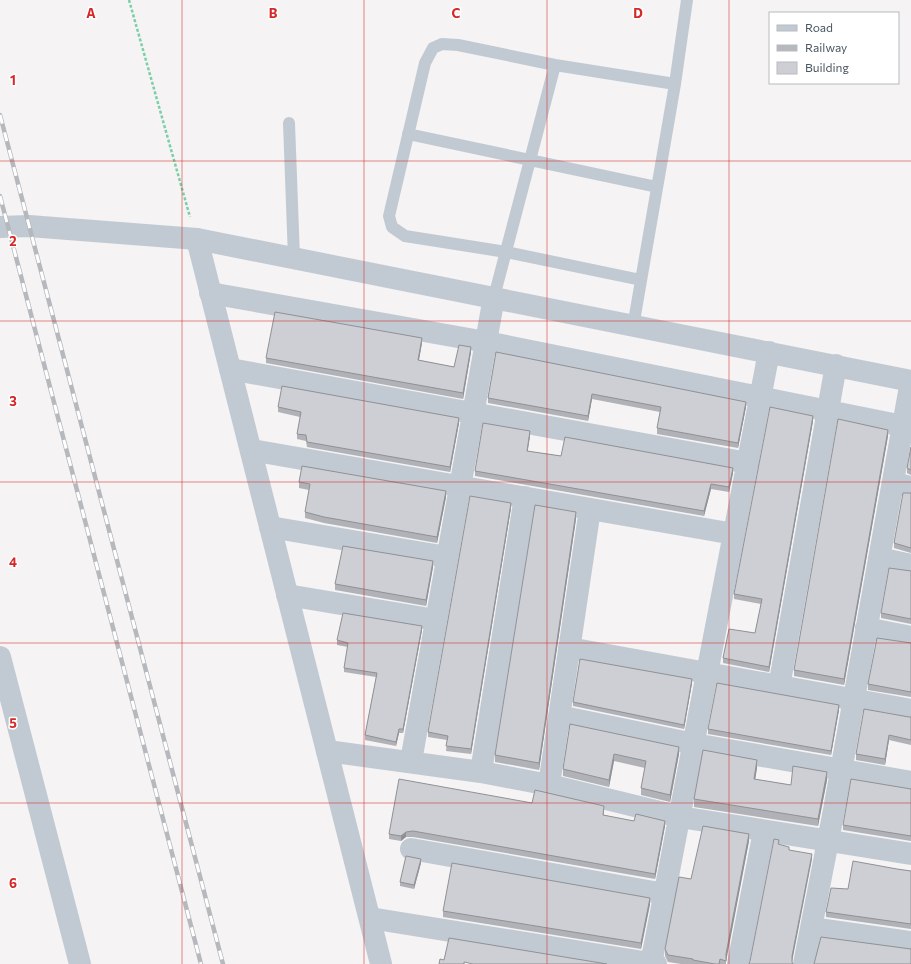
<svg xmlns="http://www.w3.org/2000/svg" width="911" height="964" font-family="Commissioner,sans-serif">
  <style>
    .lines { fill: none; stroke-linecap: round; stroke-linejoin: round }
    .path { stroke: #7ad0a6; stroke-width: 2.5; stroke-dasharray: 3 2; stroke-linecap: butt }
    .service { stroke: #c1cad2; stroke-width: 12 }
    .minor { stroke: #c1cad2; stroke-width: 22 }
    .tertiary { stroke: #c1cad2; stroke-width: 22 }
    .rail-casing { stroke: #b5b8bd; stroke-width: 4.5 }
    .rail { stroke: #fff; stroke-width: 3; stroke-dasharray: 9; stroke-linecap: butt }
    .wall { fill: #b0b2b7 }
    .shaded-wall { fill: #909195 }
    .building { fill: #cdcfd5; stroke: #909195 }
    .grid { fill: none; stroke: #d62828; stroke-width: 1; stroke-opacity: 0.55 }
    .grid-label { font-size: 13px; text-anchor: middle; font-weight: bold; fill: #d62828; stroke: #fff; stroke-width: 3; stroke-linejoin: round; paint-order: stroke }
  </style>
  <rect width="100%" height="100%" fill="#f5f3f3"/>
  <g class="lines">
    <path class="path" d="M129,0L190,217"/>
    <path class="service" d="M289,123L294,258
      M408,134L657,187
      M641,280L506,252L405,236L392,227L389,216L425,63L433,48L442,44L458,45L555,65L675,84
      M494,297L555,65
      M633,327L675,84L687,0"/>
    <path class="minor" d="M0,227L29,226L197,239L911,381
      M210,293L486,342L903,426
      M230,369L748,463
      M251,450L734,534
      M893,483L911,487
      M270,527L447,557
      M879,558L911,565
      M287,595L436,620
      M866,628L911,637
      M569,648L911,710
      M0,657L80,964
      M779,687L836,365
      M559,716L694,744L911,782
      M327,751L481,772L549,785L680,817L911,854
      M411,761L494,297
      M481,772L525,497
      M549,785L590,509
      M411,849L665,894
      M370,918L656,964
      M811,928L911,942
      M651,964L769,352
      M738,964L764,831
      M804,964L834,810L911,381"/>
    <path class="tertiary" d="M197,239L381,964"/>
    <defs>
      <path id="rail" d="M0,115L223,964
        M0,196L201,964"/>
    </defs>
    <use href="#rail" class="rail-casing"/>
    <use href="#rail" class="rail"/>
  </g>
  <path class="wall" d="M422,343L419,360L454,367L471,352L463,399L266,363V358Z
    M496,352L746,407L738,448L657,434V428L660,412L592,399L588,421L488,403V398Z
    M278,407L459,423L450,472L307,447L306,441L297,439V434L300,417L278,412Z
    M813,421L769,672L723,663V658L755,633L761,604L734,599V594Z
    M530,436L527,451L561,456L733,473L729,492L711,489L704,516L475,476V471Z
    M888,436L844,685L794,676V670Z
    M911,447V475L907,473V468Z
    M299,482L446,497L437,543L324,523L305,518V512L309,490L299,488Z
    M911,493V553L894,548V543Z
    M511,508L471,754L446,751L447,740L428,737V732Z
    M576,519L539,770L495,762V755Z
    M433,567L426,606L335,590V584Z
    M911,571V624L881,618V613Z
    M422,630L403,733H399L396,746L365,740V735L376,677L344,672V668L348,647L337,645V640Z
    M911,643V697L868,690V684Z
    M692,683L684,729L573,706V702Z
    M839,710L831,755L708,734V729Z
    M909,717H911V745L889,740L885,765L856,760V754Z
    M570,724L679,754L670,802L641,795V788L645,768L614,761L609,787L563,776V769Z
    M757,768L755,779L791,785L827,780L818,826L694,807V799Z
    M909,789H911V841L843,830V825Z
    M532,803L604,811V815L634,821L665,826L655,879L413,837H406L401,841L389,839V834Z
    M749,841L726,959V964H681L668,962L665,956V949Z
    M421,863L414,889L400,886V882Z
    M897,869L911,871V929L826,917V912L848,889Z
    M650,904L641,949L443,917V911Z"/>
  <path class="shaded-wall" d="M422,338V343L418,365V360Z
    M471,347V352L463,399V393Z
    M592,394V399L588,421V416Z
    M746,402V407L738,448V443Z
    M813,416V421L769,672V667Z
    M459,418V423L450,472V467Z
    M888,430V436L844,685V679Z
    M530,431V436L527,456V451Z
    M733,468V473L729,492V487Z
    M711,484V489L704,516V511Z
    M446,491V497L437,543V537Z
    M511,503V508L471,754V749Z
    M576,512V519L539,770V763Z
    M433,561V567L426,606V600Z
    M422,626V630L403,733V729Z
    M692,679V683L684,729V725Z
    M839,705V710L831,755V751Z
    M399,729V733L396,746V742Z
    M889,735V740L885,765V759Z
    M679,747V754L670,802V795Z
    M614,754V761L609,787V780Z
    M757,760V768L754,787V779Z
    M827,772V780L818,826V819Z
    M665,821V826L655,879V874Z
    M406,832V837L401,841V836Z
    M749,834V841L726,962V954Z
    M812,854V859L792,962V956Z
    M421,859V863L414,889V885Z
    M650,898V904L641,949V943Z"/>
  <path class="building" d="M275,312L422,338L418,360L454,367L459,345L471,347L463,393L266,358Z
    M496,352L746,402L738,443L657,428L661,407L592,394L588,416L488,398Z
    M282,386L459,418L450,467L307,442L306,435L297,434L301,412L278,407Z
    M770,407L813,416L769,667L723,658L729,629L755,633L762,599L734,594Z
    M838,419L888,430L844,679L794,670Z
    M483,423L530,431L527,451L561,456L565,437L733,468L729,487L711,484L704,511L475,471Z
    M911,447V470L907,468Z
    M302,466L446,491L437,537L324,517L305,512L310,484L299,482Z
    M903,493H911V548L894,543Z
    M470,496L511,503L471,749L446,746L448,736L428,732Z
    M535,505L576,512L539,763L495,755Z
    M343,546L433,561L426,600L335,584Z
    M889,568L911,571V619L881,613Z
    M343,613L422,626L403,729H399L396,742L365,735L377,673L344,668L348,643L337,640Z
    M877,638L911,643V692L868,684Z
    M580,659L692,679L684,725L573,702Z
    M717,683L839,705L831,751L708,729Z
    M864,709L909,717H911V740L889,735L885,759L856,754Z
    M570,724L679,747L670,795L641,788L646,761L614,754L609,780L563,769Z
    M703,750L757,760L754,779L791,785L793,766L827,772L818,819L694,799Z
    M399,779L532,803L535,790L604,806L603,815L634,821L636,814L665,821L655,874L413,831L406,832L401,836L389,834Z
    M851,779L911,789V836L843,825Z
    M703,826L749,834L726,954V961L720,959L719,964H715L693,960V959L668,955L665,949L679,877L691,879Z
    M774,839L779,840L778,844L789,847V850L812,854L792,956V962L793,964H749L750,961Z
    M406,856L421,859L414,885L400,882Z
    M853,861L897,869L911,871V924L826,912L831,888L848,889Z
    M452,863L650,898L641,943L443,911Z
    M821,937L911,949V964H814Z
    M449,938L607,964H473L464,962V964H439L440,959L444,960Z"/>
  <path class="grid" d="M182,0V964M364,0V964M547,0V964M729,0V964M0,161H911M0,321H911M0,482H911M0,643H911M0,803H911"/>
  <g class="grid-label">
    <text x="91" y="18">A</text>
    <text x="273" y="18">B</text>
    <text x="456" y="18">C</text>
    <text x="638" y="18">D</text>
    <text x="13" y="85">1</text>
    <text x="13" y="246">2</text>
    <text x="13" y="406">3</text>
    <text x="13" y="567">4</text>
    <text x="13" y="728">5</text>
    <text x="13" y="888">6</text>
  </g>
  <rect x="769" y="12" width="130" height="72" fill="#ffffff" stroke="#b7bbc0"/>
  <rect x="777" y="25" width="20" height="6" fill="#c1cad2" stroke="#b7bbc0"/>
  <text x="805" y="32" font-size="12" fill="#4a5661">Road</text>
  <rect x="777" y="45" width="20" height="6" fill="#b5b8bd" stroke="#b7bbc0"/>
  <text x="805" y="52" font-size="12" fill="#4a5661">Railway</text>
  <rect x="777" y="62" width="20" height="12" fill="#cdcfd5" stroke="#b7bbc0"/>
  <text x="805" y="72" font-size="12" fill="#4a5661">Building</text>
</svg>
